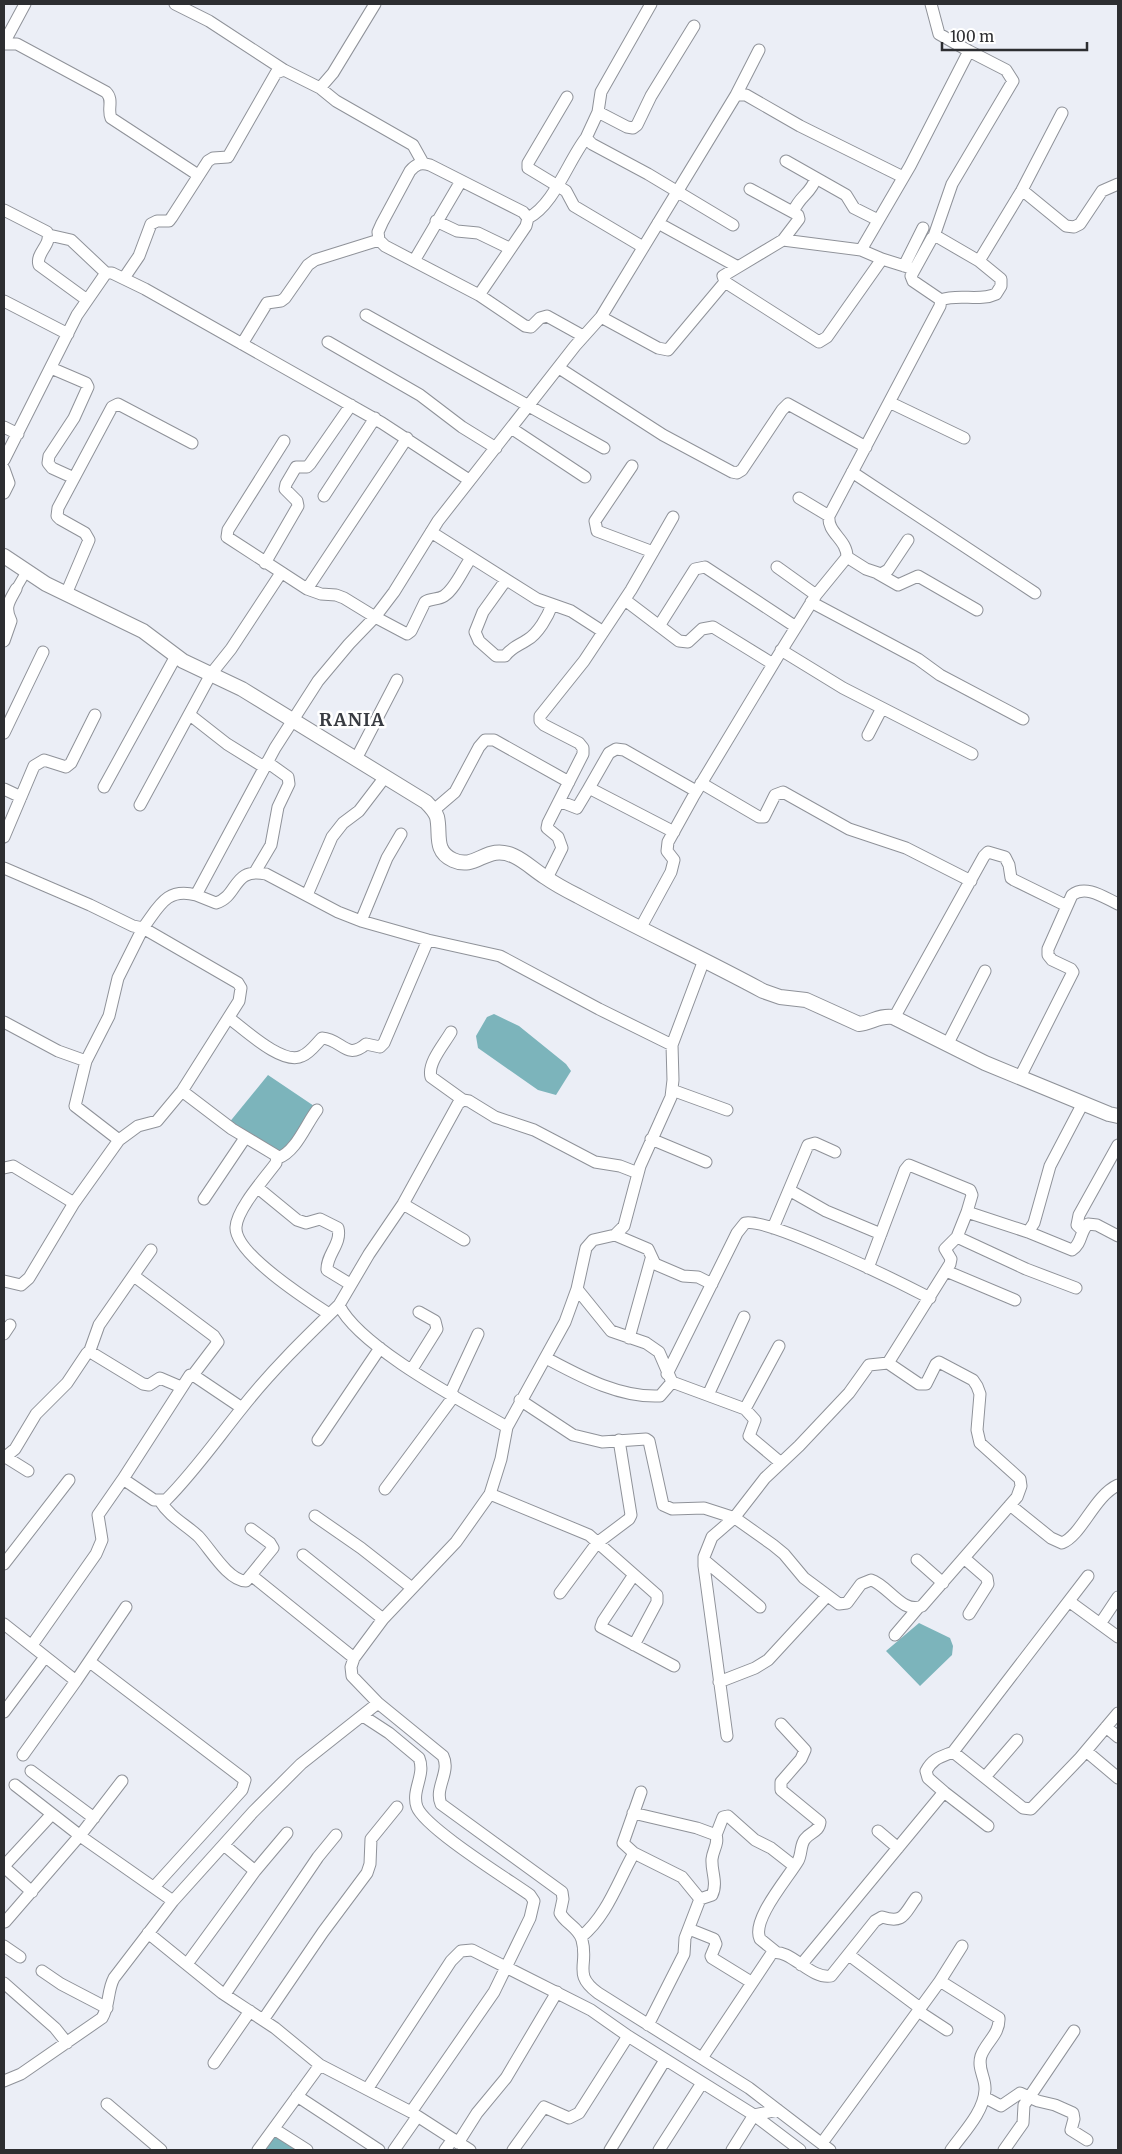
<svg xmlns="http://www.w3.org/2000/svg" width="1122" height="2154" font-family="Merriweather,serif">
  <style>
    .water { fill: #7cb4bb }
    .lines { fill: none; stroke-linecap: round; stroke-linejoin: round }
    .pedestrian-casing { stroke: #8f9299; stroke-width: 11 }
    .minor-casing { stroke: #8f9299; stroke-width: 13 }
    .tertiary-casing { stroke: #8f9299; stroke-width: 16 }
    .pedestrian { stroke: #fff; stroke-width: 9 }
    .minor { stroke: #fff; stroke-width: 11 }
    .tertiary { stroke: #fff; stroke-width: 14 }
    .labels { text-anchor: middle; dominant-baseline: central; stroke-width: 5; stroke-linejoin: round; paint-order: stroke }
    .district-label { font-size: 18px; font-weight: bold; letter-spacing: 1px; fill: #383b41; stroke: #fff }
  </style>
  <rect width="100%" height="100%" fill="#ebeef6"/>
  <path class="water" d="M494,1014L519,1026L566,1064L571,1071L556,1095L538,1090L478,1048L476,1036L487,1017Z
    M268,1075L314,1106L295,1145L280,1155L228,1124Z
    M919,1623L950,1638L953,1646L952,1655L920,1686L886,1651Z
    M272,2135L302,2150H263Z"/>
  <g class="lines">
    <defs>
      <path id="pedestrian" d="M16,589L26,572"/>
      <path id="minor" d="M175,4L209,21L284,70
        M651,4L601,92L598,112L586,138L592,144L648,174L733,225
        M4,43L25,4
        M4,44H17L106,92C114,100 107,109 111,118L198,175
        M320,88L333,73L375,4
        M736,95L759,50
        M567,97L528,163V168L566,191L574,206L643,247
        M598,112L627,127L633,128L637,125L651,96L694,26
        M786,161L846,195L854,208L878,220
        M750,189L798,215L799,219L783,240
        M1022,190L1066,226L1074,227L1080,224L1102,191L1118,184
        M4,210L47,232C53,244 35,253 39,265L87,300
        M793,212C801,194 810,195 816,178
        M528,218C554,205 568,161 586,138
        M436,221L457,231L478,233L509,248
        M658,223L738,267L723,276L725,282L819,342L827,337L882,259L914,269
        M49,235L71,240L106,273
        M934,236L952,184L1013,81L1006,70L969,51
        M882,259L861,250L910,166L969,51L939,34L931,4
        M414,261L461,181
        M904,266L923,228
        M738,267L783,240L861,250
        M124,278L139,256L151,224L157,221H169L172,217L208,161L213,158L228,157L276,73L284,70L320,88L336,101L413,145L423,163
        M479,295L526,226L528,218L523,212L430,165C421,162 416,164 410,171L382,223L378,232L379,240L385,246L479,295L525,326L531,327L540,318L547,316L583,336
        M941,300C959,293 979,302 996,294L1001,286V279L979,261
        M4,301L68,334
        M366,315L604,448
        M601,317L658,348L668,350L725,282
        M328,342L420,395L462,427L496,448
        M242,344L267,303L281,301L285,298L308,265L315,260L379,240
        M51,368L86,383L88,387L74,418L49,456L48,463L52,468L74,478
        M559,368L663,435L732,472L737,473L742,470L782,410L788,404L866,447
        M891,403L964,438
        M4,427L18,434
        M511,428L585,477
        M284,441L228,530L227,537L307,589L321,594L336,595L344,598L375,617L407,634L411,631L425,602C431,598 438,600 444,596C455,589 463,569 471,558
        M4,460L77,315L106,273H112L145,289L382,423L469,480
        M632,466L595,521L597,531L653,552
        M4,469L9,483L4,493
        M852,472L1035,593
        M324,496L375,418
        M799,498L829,516
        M431,532L537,599L571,611L602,631
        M847,557L866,569L881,574L888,570L908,540
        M265,563L298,506L297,501L285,489L286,484L296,467H307L310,464L351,405
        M777,567L816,595
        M877,573L898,585L918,576L977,610
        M506,580L483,612L475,632L479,641L496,656H505C512,647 518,646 527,640C538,634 548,616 552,605
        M307,589L407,438
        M66,594L89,540L85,533L60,519L57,516L58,508L112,407L118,404L192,443
        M625,600L679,641L688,642L702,629L713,627L773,664
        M811,602L918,659L940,675L1023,719
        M659,626L695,569L705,567L796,627
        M4,641L11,621C4,607 9,602 16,589
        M781,650L843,688L972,754
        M190,715L227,744L264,767
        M4,733L43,652
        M868,735L882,708
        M356,759L397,680
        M701,783L759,817H764L775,795L783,792L849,829L906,848L971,881
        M104,787L176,656
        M4,789L21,797
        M559,801L577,808L589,788
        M140,805L211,674L231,649L281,573
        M434,810L455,792L479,747L485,740H494L569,782
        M674,832L589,788L609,753L616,749L624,750L696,791
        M4,837L34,766L44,760L66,767L71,763L95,715
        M4,868L90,905L133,926L143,928C159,907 166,887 196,895L275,748L318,681L349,644L375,617L394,592L438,521L575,346L601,317L736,95H746L800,126L903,177
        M255,872L271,845L278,807L289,784L288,777L267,762
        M547,878L562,848L558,837L547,828L548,823L583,754V748L579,743L544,725L540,721V716L584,661L631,590L673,517
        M196,895L216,903C239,896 232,867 266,874L338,912L361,921L428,940L500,956L599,1009L672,1045
        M307,895L332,837L343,823L359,811L385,777
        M361,921L387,858L401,834
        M641,927L671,872L674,860L667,851L668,842L693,797L778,656L816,595L847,557C847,539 827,533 829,516L940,306L941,300L913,281L911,276L932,238L936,236L979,261L1022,190L1062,113
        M229,1018C244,1029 283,1066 302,1056C310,1053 316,1044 322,1038C342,1039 346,1061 366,1044L380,1047L384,1043L428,940
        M894,1018L984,856L988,852L1005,857L1009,865L1011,878L1014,880L1067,906
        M4,1022L58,1051L86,1061L109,1016L118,978L143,928L238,983L241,988L239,1001L182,1091L157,1121L138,1126L119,1140L74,1203L29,1278L21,1285L4,1281
        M451,1032C445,1043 427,1063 431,1077L463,1100
        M947,1045L985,971
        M86,1061L75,1106L119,1140
        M1020,1077L1073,972L1071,969L1052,960L1048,955V949L1072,895C1086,884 1105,898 1118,904
        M672,1090L727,1110
        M182,1091L232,1129L277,1156L276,1163C265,1178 237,1209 236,1227C234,1253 309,1301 329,1314
        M651,1139L706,1162
        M278,1158C296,1152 306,1124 317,1110
        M4,1168L13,1166L74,1203
        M258,1188L297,1220L306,1223L320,1219L338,1228C342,1244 326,1255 327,1270L350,1284
        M789,1190L826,1211L881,1234
        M204,1199L245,1138
        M403,1204L464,1240
        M773,1228L808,1145L815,1143L835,1152
        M1083,1231L1077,1225L1079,1215L1118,1145
        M1028,1232L1072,1250C1082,1244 1080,1231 1088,1224L1097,1225L1118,1236
        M615,1235L648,1249L655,1264L683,1276L698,1277L712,1284
        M957,1237L1026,1269L1076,1288
        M868,1268L905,1170L909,1165L970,1190L972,1195L967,1212L1028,1232L1034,1223L1050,1166L1083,1103
        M946,1271L1015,1300
        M134,1276L214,1336L218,1342L193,1375
        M577,1289L611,1331L646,1343L659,1352L672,1382L745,1409L755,1420L749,1436L781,1463
        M4,1334L10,1325
        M629,1338L651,1259
        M89,1353L99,1325L151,1250
        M546,1358C580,1376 619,1398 660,1396L672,1382
        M412,1369L437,1329L435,1321L419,1312
        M667,1374L737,1233L745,1223C768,1217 901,1283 930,1298
        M450,1394L478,1334
        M708,1395L744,1317
        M520,1400L573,1435L602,1442L646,1439L649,1441L663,1505L672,1509L704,1508L735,1518L773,1545L784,1554L804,1578L839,1604L847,1603L861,1584L871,1580C888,1585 903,1615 922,1606L1017,1497L1021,1486L1020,1479L980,1443L977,1430L980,1394L977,1386L973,1380L939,1362L936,1364L926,1384H919L888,1363
        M242,1408L193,1375H190L123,1479L154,1500H166C194,1472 217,1439 242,1408C271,1371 305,1338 339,1305
        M745,1409L779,1346
        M507,1427C464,1402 359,1347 339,1305L369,1254L403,1204L458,1104L463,1100L469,1101L495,1117L534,1130L595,1162L620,1166L638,1173
        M318,1440L380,1348
        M4,1456L28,1471
        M4,1458L15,1449L36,1414L67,1383L87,1353H92L143,1384L149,1385L160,1378L181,1387
        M385,1489L454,1396
        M490,1494L589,1535L657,1595V1602L634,1645
        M160,1501C170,1517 185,1524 198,1536C209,1547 228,1581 246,1581L251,1575
        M1010,1505L1051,1538L1062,1543C1082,1535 1094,1496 1118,1485
        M315,1516L361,1548L412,1588
        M251,1529L270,1543L273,1548L251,1575L354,1658
        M303,1555L383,1619
        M964,1558L987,1578L988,1584L969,1614
        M704,1560L760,1607
        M917,1560L943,1583
        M4,1564L69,1480
        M633,1576L603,1621L601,1627L674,1666
        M560,1593L597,1543L629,1519L631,1515L619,1440
        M1070,1602L1118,1637
        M4,1624L76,1681L126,1607
        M1100,1624L1118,1597
        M895,1635L918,1608
        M32,1645L96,1554L102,1540L98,1515L123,1479
        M90,1662L245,1780L242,1790L155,1886
        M719,1682L755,1668L768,1660L827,1596
        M378,1703L443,1756C451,1772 434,1788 441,1804L562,1892L563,1899L560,1913C565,1923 579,1928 582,1940C589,1965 572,1974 598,1993L749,2088L830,2150
        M4,1712L45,1657
        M363,1716L389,1733L419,1758C426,1775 411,1790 417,1807C425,1828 509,1880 530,1895L534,1901L530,1918L494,1992L411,2112
        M1106,1727L1118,1737
        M727,1736L704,1566V1557L712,1537L734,1518L765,1478L799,1446L849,1393L869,1365L888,1363L950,1264L951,1259L945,1249L957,1237L967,1212
        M1086,1751L1118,1778
        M953,1752L1023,1808L1031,1809L1080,1758L1118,1713
        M23,1755L76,1681
        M31,1771L94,1818
        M985,1777L1017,1740
        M15,1785L83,1838L173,1901
        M944,1792L988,1826
        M633,1813L697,1828L716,1835C719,1843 713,1850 712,1859C711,1871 718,1883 712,1895L700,1899
        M878,1831L898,1848
        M716,1835L723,1817L728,1816L755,1840L771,1848L794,1866
        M224,1845L255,1871
        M634,1853L682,1877L700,1899L685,1938L684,1954L648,2025
        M4,1866L52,1814
        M4,1867L32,1892
        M5,1922L82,1833L122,1781
        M689,1929L714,1939L716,1944L711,1956L712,1958L751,1982
        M148,1933L222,1993L275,2028L320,2065L258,2150
        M581,1937C607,1916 618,1881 634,1853L623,1843L641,1792
        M4,1946L20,1957
        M776,1952L760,1939C751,1920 788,1878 798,1861C802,1854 800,1845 805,1839C810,1832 819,1832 820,1822L781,1790V1782L801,1759L805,1750L781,1724
        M849,1955L920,2008
        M187,1964L255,1871L287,1833
        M801,1965L944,1792L928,1778L926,1771C933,1758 941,1757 953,1752L1088,1576
        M42,1971L61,1984L107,2008
        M940,1981L999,2018C1000,2034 986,2042 981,2056C977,2069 986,2078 985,2090C984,2112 963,2133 951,2150
        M4,1983L55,2028L67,2043
        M225,1994L318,1857L336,1835
        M918,2011L947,2030
        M263,2020L323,1932L367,1873L370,1864L371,1839L397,1807
        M702,2058L772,1953C790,1948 811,1980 831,1976L875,1921L882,1917C904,1924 904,1914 916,1898
        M214,2063L250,2011
        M320,2065L411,2112L470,2150
        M4,2081L21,2074L102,2018C110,2005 107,1991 114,1978L173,1901L253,1812L301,1764L378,1703L352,1676L351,1667L354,1658L383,1619L456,1542L490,1494L501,1459L507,1427L565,1322L577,1289L586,1248L593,1240L615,1235L624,1226L640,1166L671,1097L673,1080L672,1045L704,960
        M368,2088L451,1961L461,1951L472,1950L591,2010L628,2036L754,2115L800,2150
        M297,2096L379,2150
        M984,2097L1001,2106L1020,2093L1038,2101L1055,2105L1073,2113L1074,2119L1071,2130L1087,2140
        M107,2104L161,2150
        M274,2129L307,2150
        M458,2143L477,2113L506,2078L557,1992
        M822,2143L940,1981L962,1946
        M394,2150L417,2117
        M445,2150L453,2139
        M513,2150L544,2107L569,2118L579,2113L628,2036
        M610,2150L665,2060
        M659,2150L702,2083
        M732,2150L754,2115L778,2110
        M1004,2150L1023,2123L1024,2105L1074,2031"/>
      <path id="tertiary" d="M4,556L46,584L143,631L183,661L242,689L426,802C431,807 435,811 437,817C441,833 433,851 453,860C477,871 486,843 514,856C525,861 534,870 545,877C555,884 566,890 578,896C639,929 702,958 763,991L780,997L806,1000L859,1024C871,1023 879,1015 893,1017L985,1063L1109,1114L1118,1116"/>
    </defs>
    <use href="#pedestrian" class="pedestrian-casing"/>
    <use href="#minor" class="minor-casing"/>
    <use href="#tertiary" class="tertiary-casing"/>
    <use href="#pedestrian" class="pedestrian"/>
    <use href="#minor" class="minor"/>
    <use href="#tertiary" class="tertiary"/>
  </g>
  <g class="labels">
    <g class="district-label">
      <text x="352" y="719">RANIA</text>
    </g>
  </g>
  <rect width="1122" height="2154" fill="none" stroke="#2d2e31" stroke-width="10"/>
  <path d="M942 42v8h145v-8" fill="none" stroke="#2d2e31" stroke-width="2.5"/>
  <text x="950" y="42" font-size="15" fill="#2d2e31" stroke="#ffffff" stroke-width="4" paint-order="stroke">100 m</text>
</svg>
